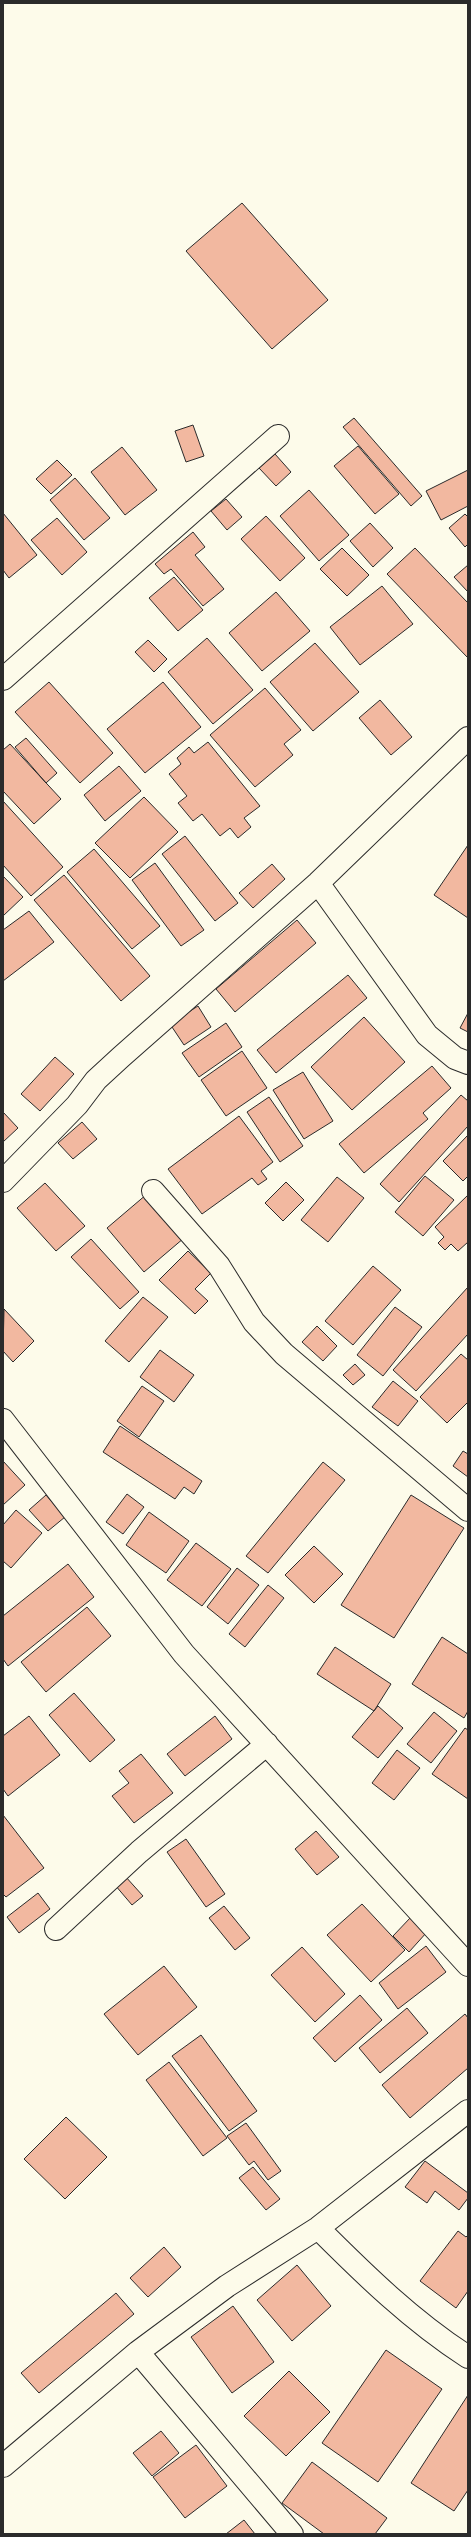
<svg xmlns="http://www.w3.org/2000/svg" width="471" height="2537" font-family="'Asap Condensed',sans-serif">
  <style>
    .building { fill: #f2b8a0; stroke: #2b2b2b }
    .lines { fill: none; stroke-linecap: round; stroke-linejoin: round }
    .minor-casing { stroke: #2b2b2b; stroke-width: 24 }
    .minor { stroke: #fdfbea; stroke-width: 22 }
  </style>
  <rect width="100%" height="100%" fill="#fdfbea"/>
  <path class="building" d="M242,203L328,300L272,349L186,251Z
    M354,418L422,496L411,506L343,427Z
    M193,425L204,456L186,462L175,431Z
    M358,446L399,494L375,514L334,466Z
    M122,447L157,490L125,515L91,472Z
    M275,454L291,472L276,486L259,468Z
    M57,460L72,475L51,494L36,479Z
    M468,470V506L441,520L426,491Z
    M75,478L110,518L84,540L50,500Z
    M309,490L349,535L319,561L280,516Z
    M226,499L242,517L227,530L211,511Z
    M3,513L37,555L9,578L3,570Z
    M465,514L468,517V544L465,547L449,528Z
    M266,516L305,558L280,581L241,539Z
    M57,518L87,552L62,575L31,540Z
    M370,523L393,548L373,567L350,541Z
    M193,532L205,547L195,555L224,589L203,606L171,569L164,574L155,564Z
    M342,548L369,575L347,596L320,569Z
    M415,548L468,603V658L387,574Z
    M468,565V592L454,577Z
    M174,577L203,610L178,631L149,598Z
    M382,586L413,624L360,665L330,627Z
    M276,592L310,631L262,671L229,633Z
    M207,638L253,690L213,724L168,672Z
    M148,640L167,659L154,672L135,652Z
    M315,643L359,692L313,731L270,682Z
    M49,682L113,753L80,783L15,712Z
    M163,682L201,727L145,773L107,729Z
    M265,688L301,730L284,744L293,755L255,787L210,735Z
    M380,700L412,737L391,755L359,718Z
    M26,738L57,773L46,783L15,747Z
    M208,742L260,806L244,818L251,827L238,838L230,828L220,836L202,814L193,821L178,803L187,796L169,774L181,764L177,758L189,747L194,753Z
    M10,744L61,799L34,824L3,791V750Z
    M119,766L141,791L105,821L84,795Z
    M144,797L178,832L130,878L95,843Z
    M3,801L63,867L31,896L3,865Z
    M185,836L238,903L215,921L162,854Z
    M468,845V918L434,895Z
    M94,849L160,926L132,949L67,872Z
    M155,863L204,930L181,946L132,880Z
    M272,864L285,879L253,908L239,893Z
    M64,875L150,976L121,1001L34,900Z
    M3,876L23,897L3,916Z
    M29,911L54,942L3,981V930Z
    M297,920L316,943L235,1012L216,989Z
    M348,975L367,998L276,1073L257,1050Z
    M198,1006L211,1027L184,1045L170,1024Z
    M468,1013V1032L460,1028Z
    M364,1017L405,1062L352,1110L311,1067Z
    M226,1023L242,1047L199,1077L182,1053Z
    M242,1051L267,1088L226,1116L201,1080Z
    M55,1057L74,1074L40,1111L21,1094Z
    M432,1066L451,1088L423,1113L428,1119L364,1173L339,1144Z
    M303,1072L333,1121L304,1139L273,1090Z
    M461,1095L468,1101V1126L399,1202L380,1184Z
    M269,1097L303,1146L280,1162L247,1112Z
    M3,1112L18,1128L3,1142Z
    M239,1116L273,1162L261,1171L267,1179L258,1185L252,1178L202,1214L168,1169Z
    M82,1122L97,1139L73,1159L58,1143Z
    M468,1135V1176L463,1181L443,1161Z
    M425,1176L454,1200L423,1236L395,1212Z
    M337,1177L364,1198L328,1242L301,1220Z
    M286,1182L304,1200L283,1221L265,1203Z
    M45,1183L85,1226L56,1251L17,1208Z
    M147,1194L184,1238L144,1272L107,1228Z
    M468,1195V1242L458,1251L451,1244L445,1250L438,1243L444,1237L435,1227Z
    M91,1239L139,1292L120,1309L71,1257Z
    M188,1251L211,1273L195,1289L208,1301L195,1314L159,1280Z
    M373,1266L401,1290L353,1345L325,1321Z
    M468,1287V1334L416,1391L393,1370Z
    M143,1297L168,1317L129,1362L105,1341Z
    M395,1307L422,1327L383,1376L357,1355Z
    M4,1309L34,1341L13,1362L3,1351Z
    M317,1326L337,1346L323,1361L302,1342Z
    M160,1350L194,1375L174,1402L140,1377Z
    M461,1354L468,1360V1402L447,1423L420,1397Z
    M355,1364L365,1375L353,1385L343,1375Z
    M393,1381L418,1401L398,1426L372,1407Z
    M142,1386L164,1401L139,1437L117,1421Z
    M120,1426L202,1481L194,1494L184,1487L175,1499L103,1452Z
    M463,1451L468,1454V1477L453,1466Z
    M3,1461L25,1485L3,1505Z
    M323,1462L345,1480L268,1573L246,1556Z
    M127,1494L144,1507L123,1534L106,1522Z
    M46,1495L65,1517L48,1531L29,1510Z
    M411,1495L464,1528L394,1638L341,1605Z
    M16,1510L42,1533L11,1568L3,1561V1525Z
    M149,1512L189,1541L166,1573L126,1545Z
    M196,1543L231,1569L202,1606L167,1580Z
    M314,1546L343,1574L314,1603L285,1575Z
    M68,1564L94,1597L8,1666L3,1659V1616Z
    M237,1568L259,1585L228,1624L207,1607Z
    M268,1585L284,1598L245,1647L229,1634Z
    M87,1607L111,1636L46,1692L21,1662Z
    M442,1637L468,1654V1711L464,1718L412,1684Z
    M335,1647L391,1684L374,1711L317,1674Z
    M74,1693L115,1740L90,1762L49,1715Z
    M378,1706L403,1728L378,1758L352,1737Z
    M434,1712L457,1731L431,1763L407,1744Z
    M29,1716L60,1755L8,1796L3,1789V1736Z
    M215,1716L232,1739L185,1776L167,1754Z
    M465,1728L468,1730V1799L432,1774Z
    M397,1750L420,1768L394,1800L372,1783Z
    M141,1754L173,1793L134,1823L112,1796L129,1783L119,1771Z
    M3,1815L44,1868L6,1897L3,1894Z
    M316,1831L339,1857L317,1875L295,1849Z
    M186,1839L225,1894L206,1907L167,1852Z
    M125,1876L143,1896L132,1905L115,1885Z
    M38,1893L50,1909L19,1933L7,1917Z
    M362,1904L405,1950L371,1982L327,1935Z
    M224,1906L250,1938L235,1950L209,1918Z
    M411,1917L427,1932L409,1952L393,1936Z
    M426,1946L446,1972L398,2009L379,1983Z
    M302,1947L345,1994L315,2022L271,1975Z
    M164,1966L197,2007L138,2055L104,2014Z
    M360,1995L382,2020L335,2062L313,2038Z
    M407,2008L428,2033L380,2073L359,2048Z
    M465,2014L468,2018V2068L410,2118L382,2085Z
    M201,2035L257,2111L229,2131L172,2056Z
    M169,2062L227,2138L203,2156L146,2080Z
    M66,2117L107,2157L65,2199L24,2159Z
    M246,2123L281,2171L268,2180L254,2161L249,2165L227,2136Z
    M425,2161L468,2193V2198L459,2210L435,2191L427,2203L405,2187Z
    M253,2167L280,2199L266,2210L239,2178Z
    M458,2231L466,2237L468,2235V2291L456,2308L420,2281Z
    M164,2247L181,2267L148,2297L130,2278Z
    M297,2265L331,2306L292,2341L257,2300Z
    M116,2293L134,2314L39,2393L21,2373Z
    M233,2306L274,2362L232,2393L191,2337Z
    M386,2350L442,2389L378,2482L322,2443Z
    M289,2371L330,2412L286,2456L244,2416Z
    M468,2395V2490L454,2511L411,2483Z
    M161,2431L179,2453L152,2476L133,2453Z
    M196,2445L227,2486L185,2518L153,2477Z
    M312,2462L387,2518L375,2534H324L282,2503Z
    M244,2520L255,2534H226Z"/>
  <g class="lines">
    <defs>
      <path id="minor" d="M3,679L278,436
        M318,883L427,1035L455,1058L468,1063
        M3,1181L77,1105L96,1080L121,1057L318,883L468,738
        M153,1191L219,1266L254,1322L284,1354L468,1510
        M3,1420L184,1654L468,1965
        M56,1929L139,1852L267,1744
        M318,2228C365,2275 412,2321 468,2357
        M138,2352L292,2534
        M3,2466L138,2352L227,2286L318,2228L468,2111"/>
    </defs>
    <use href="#minor" class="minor-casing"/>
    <use href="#minor" class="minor"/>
  </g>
  <rect width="471" height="2537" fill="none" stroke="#2b2b2b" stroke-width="8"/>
</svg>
